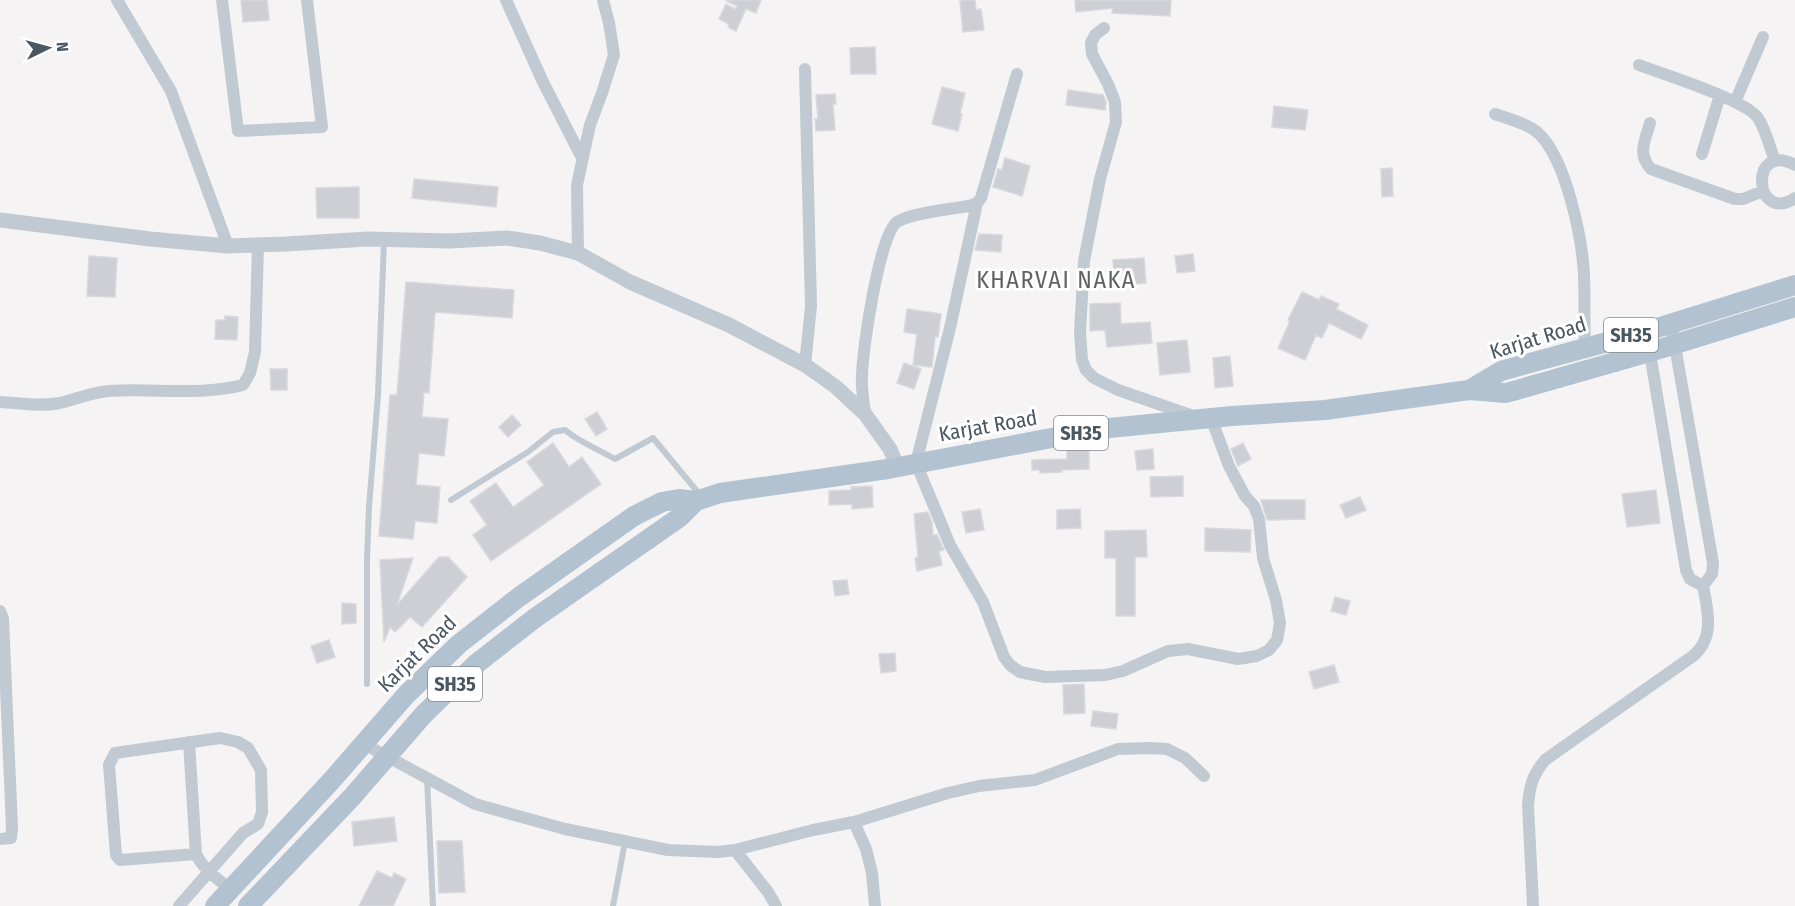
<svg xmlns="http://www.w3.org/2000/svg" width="1795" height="906" font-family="'Fira Sans Condensed',sans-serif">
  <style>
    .building { fill: #cdcfd5; stroke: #d7d9de; stroke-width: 1.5 }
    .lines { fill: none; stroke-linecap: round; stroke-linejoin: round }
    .service { stroke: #c1cad2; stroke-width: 6 }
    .minor { stroke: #c1cad2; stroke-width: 12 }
    .tertiary { stroke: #c1cad2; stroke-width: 15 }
    .primary { stroke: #b3c2d1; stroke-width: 20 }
    .labels { text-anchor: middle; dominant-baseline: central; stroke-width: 6; stroke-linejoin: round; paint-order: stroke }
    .shield { fill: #fff; stroke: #808990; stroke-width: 1.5 }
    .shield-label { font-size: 20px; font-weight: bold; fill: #4a5661 }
    .street-label { font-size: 21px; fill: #4a5661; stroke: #fff }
    .quarter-label { font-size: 24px; letter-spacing: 1.5px; fill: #5f6368; stroke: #fff }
  </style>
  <rect width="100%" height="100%" fill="#f5f3f3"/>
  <path class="building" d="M241,0H267L269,20L243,22Z
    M725,0H761L756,13L746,9L736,31L728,27L729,24L719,19L726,4L735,9L737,6Z
    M960,0H975L976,10L981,9L984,30L963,32Z
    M1075,0H1171L1170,16L1112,13L1113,8L1076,12Z
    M875,47L876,74H851L850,48Z
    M942,87L965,93L960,113L962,114L958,131L932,124Z
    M1068,90L1103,95L1106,102L1105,110L1066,105Z
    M835,94L836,104H833L835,130L816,131L815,119H818L816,95Z
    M1274,106L1308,110L1305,130L1272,127Z
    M1005,158L1030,166L1022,196L993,187L998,169L1002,170Z
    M1392,168L1393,196L1382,197L1381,169Z
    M414,179L498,187L496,207L412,198Z
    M359,187V218H317L316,188Z
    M979,234L1002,235L1001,252L975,250Z
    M1193,254L1195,271L1177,273L1175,256Z
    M89,256L117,258L115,297L87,296Z
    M1144,258L1146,283L1134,284V272L1114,273L1113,260Z
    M406,282L514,290L512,318L435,312L429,393L424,392L422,417L448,419L444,456L419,453L416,485L440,487L437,523L415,521L413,539L379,536L390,395H397Z
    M1302,292L1319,300L1321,296L1339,304L1336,309L1368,325L1361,339L1329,323L1322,338L1316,335L1305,360L1278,348L1290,321L1288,320Z
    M1120,303L1121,324L1150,322L1152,343L1107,347L1105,330L1090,331V304Z
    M907,309L941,314L938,337H935L932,367L913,365L917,334L904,332Z
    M225,316L238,317L237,340L215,339L216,320H225Z
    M1187,340L1190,372L1160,375L1157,343Z
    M1230,356L1233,386L1215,388L1213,358Z
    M904,363L921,369L914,389L897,383Z
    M270,369H287V390H271Z
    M597,412L607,429L596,436L585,419Z
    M512,415L521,425L508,437L499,427Z
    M553,443L569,467L582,457L601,484L491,561L473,535L487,525L470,501L496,483L513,507L544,485L527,462Z
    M1243,443L1251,459L1238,466L1231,449Z
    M1067,449H1089V469L1062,470V472L1040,473V470H1032V460L1067,459Z
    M1153,449L1154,469L1137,470L1135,451Z
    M1183,476V496L1151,497L1150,477Z
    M872,486L873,507L852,509V504L829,505V491L851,490V487Z
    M1656,490L1660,523L1627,527L1622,494Z
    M1360,497L1366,510L1346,518L1340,505Z
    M1261,500H1305V519L1267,520Z
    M980,509L984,530L966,533L962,512Z
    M1080,509L1081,528L1057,529V510Z
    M928,512L932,522L933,535H937L944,550L939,551L942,565L917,571L915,558L918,557L914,514Z
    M1205,528L1251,530L1250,552L1205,551Z
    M1146,530L1147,557H1135V616H1116V558H1105V531Z
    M439,557H448L467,577L422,627L410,617L395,632L390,627L384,642L380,560L413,558L397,605Z
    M847,580L849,594L835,596L833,581Z
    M1335,597L1350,601L1346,615L1331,611Z
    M342,603L356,604V623L342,624Z
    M329,640L335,657L317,663L311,646Z
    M895,653L896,671L881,673L879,654Z
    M1334,665L1339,682L1314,689L1309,672Z
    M1084,684L1085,713L1064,714L1063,685Z
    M1093,711L1118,714L1116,729L1091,726Z
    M394,817L397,841L354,846L352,822Z
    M437,841H462L465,892L439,893Z
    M377,871L392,878L394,873L406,879L393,906H359Z"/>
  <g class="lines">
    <path class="service" d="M451,500L528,452L553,432L565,430C579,442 598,449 615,459L653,438L701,496
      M367,684V559L369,507L378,395L384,241
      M427,778L433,906
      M613,906L625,842"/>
    <path class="minor" d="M117,0L171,91L228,246
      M222,0L238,131L322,127L307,0
      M506,0L543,82L582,158
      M1104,28L1095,35L1091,43L1092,54L1108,84L1115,102L1116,122L1100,179L1084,261L1080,332L1082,360L1086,370L1094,378L1118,390L1196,417
      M1639,65C1662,74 1746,100 1758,118C1766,130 1770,148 1775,161
      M1735,102L1763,37
      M1495,114C1509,119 1526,123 1537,132C1566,157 1582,238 1584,275C1585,299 1584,324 1585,349
      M1650,123C1645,141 1637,154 1651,169L1735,199H1743L1763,191
      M1702,154L1720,95
      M1795,165C1749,140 1753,225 1795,198
      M977,203L950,328L916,463L950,545L983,602L1004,657L1010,665L1020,672L1045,677L1105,675L1123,671L1168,651L1188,649L1238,659L1257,656L1269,650L1277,640L1280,623L1276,600L1263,558L1259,519L1254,506L1245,496L1229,466L1211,418
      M578,253L577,185L590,125L602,93L614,55L609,23L603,0
      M1649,347L1686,570L1690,579L1703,586
      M805,365L811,306L805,69
      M0,402C20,403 40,407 60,403C77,399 92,392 109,391C154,388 200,396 243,385L250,373L255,352L258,245
      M865,414C864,402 861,389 862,377C862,352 879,235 897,222C910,213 951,209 969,206L977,203L981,198L1017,74
      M0,611L3,618L12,828L11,838L0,839
      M189,742L196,854
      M364,744L475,804L565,829L668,850L718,852L735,850L813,830L854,822L866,849L872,873L875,906
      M854,822L948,793L979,786L1035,780L1118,749L1150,748L1167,749L1185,758L1204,776
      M735,850L768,892L776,906
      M179,906L243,833L258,824L262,812L261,770L248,748L238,742L220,738L115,753L109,765L116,855L120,860L196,854C203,869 218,879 230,889
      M1533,906L1528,805C1530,785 1532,776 1545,760L1693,656C1715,638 1708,611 1703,586L1712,574L1713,563L1671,323"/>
    <path class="tertiary" d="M0,220L150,239L228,246L286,244L368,239L449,241L507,238L540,243L578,253L630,282L729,325L805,365L836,387L865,414L890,449L897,466"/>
    <path class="primary" d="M1469,390L1501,371L1644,332L1795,285
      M215,906L332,780L406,695L459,644L519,597L634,516L662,502L679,499L696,501L720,493L888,469L1099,429L1232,416L1325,410L1469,390L1506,393L1650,352L1795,307
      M248,906L352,797L424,714L476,664L535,618L680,517L696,501"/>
  </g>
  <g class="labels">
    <g class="shield">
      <rect x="1604" y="318" width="54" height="34" rx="4.5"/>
      <rect x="1054" y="416" width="54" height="34" rx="4.5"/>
      <rect x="428" y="667" width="54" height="34" rx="4.5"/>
    </g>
    <g class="shield-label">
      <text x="1631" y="335">SH35</text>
      <text x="1081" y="433">SH35</text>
      <text x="455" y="684">SH35</text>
    </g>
    <g class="street-label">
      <text transform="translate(1538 338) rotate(-17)">Karjat Road</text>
      <text transform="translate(988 426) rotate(-10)">Karjat Road</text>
      <text transform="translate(417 654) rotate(-44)">Karjat Road</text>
    </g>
    <g class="quarter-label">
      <text x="1056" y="280">KHARVAI NAKA</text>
    </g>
  </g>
  <g transform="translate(48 48) rotate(85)" stroke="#ffffff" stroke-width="4.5" paint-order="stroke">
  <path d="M0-4.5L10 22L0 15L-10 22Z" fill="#4a5661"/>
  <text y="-9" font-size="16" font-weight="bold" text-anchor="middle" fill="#4a5661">N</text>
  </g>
</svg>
